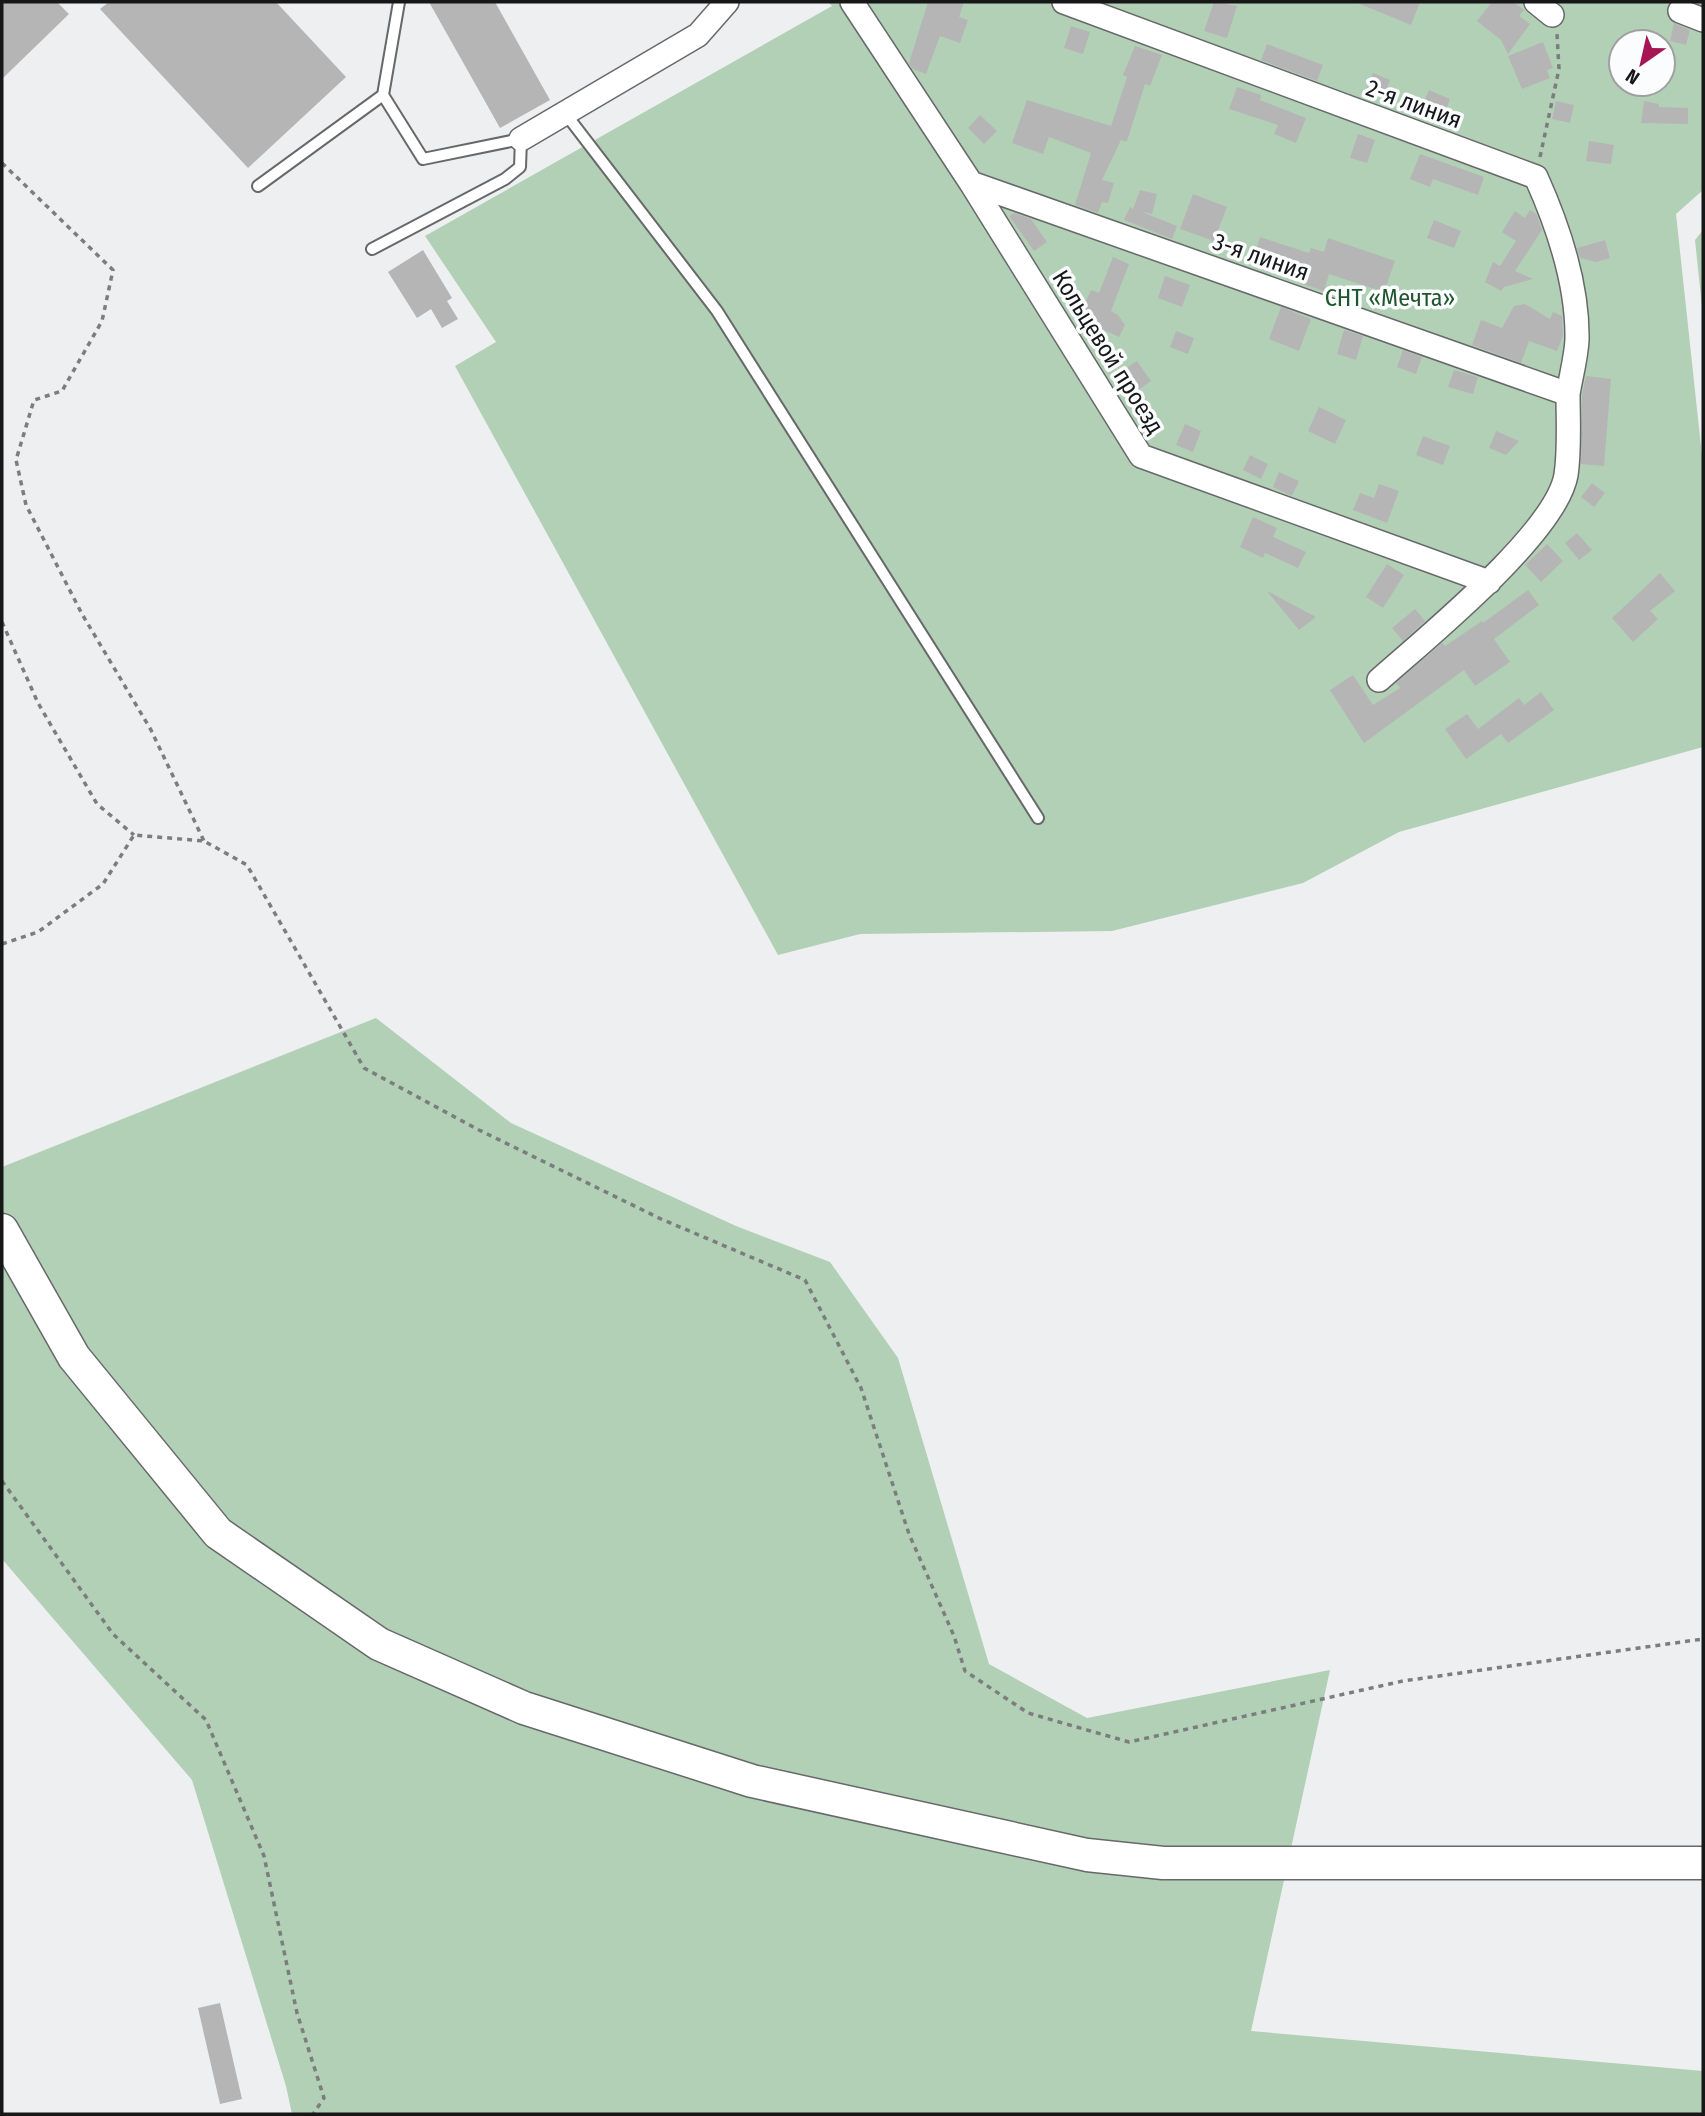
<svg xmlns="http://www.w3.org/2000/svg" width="1705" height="2116" viewBox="0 0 1705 2116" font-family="'Fira Sans Condensed',sans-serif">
<rect width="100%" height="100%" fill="#eeeff1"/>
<path fill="#b2d0b6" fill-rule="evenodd" d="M828,2H1703V190L1676,214L1703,465V747L1399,832L1303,883L1112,931L860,934L778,955L455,366L496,342L425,236L832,6ZM1621,42H1663V84H1621Z
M1703,230V316L1695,240Z
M376,1018L511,1123L736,1226L830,1262L898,1358L989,1664L1087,1718L1330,1670L1251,2031L1703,2071V2114H292L286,2086L192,1780L2,1559V1167Z"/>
<path fill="#b6b5b6" d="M2,2H57L69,14L2,79Z
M109,2H276L346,77L248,168L100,9Z
M429,2H495L550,100L500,128Z
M928,2H964L959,17L968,20L960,43L940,36L926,74L913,69L909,63Z
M1214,2L1237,6L1227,38L1204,31Z
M1355,2H1420L1411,25Z
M1492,2H1513L1524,10L1519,16L1530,24L1508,54L1501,40L1477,21Z
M1674,23L1690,30L1686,45L1670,41Z
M1071,26L1090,32L1083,54L1064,48Z
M1543,42L1553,68L1547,70L1550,78L1522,89L1508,56Z
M1267,44L1323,65L1317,81L1261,60Z
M1135,46L1162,55L1150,86L1145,84L1128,138L1126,142L1121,140L1102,180L1114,183L1108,203L1102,202L1098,213L1075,205L1091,153L1049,137L1043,154L1012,143L1027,100L1111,126L1127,77L1123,75Z
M1373,73L1390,80L1384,96L1366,89Z
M1237,87L1261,95L1260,100L1306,118L1296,143L1274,134L1278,125L1229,109Z
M1429,90L1450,99L1444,115L1422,106Z
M1556,101L1574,105L1570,123L1552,119Z
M1644,101L1659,104V107L1688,108V124L1641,123Z
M980,115L997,131L984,144L968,128Z
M1358,134L1375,140L1367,163L1350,158Z
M1589,141L1614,145L1611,164L1586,161Z
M1420,154L1484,177L1478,195L1433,179L1430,187L1410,179Z
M1140,190L1157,194L1152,214L1142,212L1177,226L1172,239L1124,220L1130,207L1133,209Z
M1193,194L1227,207L1214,241L1180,229Z
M1530,210L1537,215L1542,230L1515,271L1533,279L1504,287L1501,291L1485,282L1493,262L1500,266L1516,241L1502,232L1515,211L1525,218Z
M1014,213L1031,219L1047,242L1034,251L1009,216Z
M1434,220L1461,231L1454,248L1427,238Z
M1260,237L1309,253L1311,248L1324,252L1328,238L1395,261L1384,292L1329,274L1324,291L1299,283L1303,273L1254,257Z
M1605,240L1610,258L1596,262L1580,258L1577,248Z
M423,250L452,298L447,301L458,319L442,328L431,309L417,318L388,272Z
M1113,257L1129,264L1111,311L1118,315L1125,325L1119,337L1078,318L1091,290L1099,293Z
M1165,276L1190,285L1182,307L1158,298Z
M1525,304L1550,319L1553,312L1562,316L1563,336L1557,351L1529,341L1521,363L1472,345L1481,320L1502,328L1514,306Z
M1281,307L1311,319L1299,351L1269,339Z
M1344,330L1363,336L1356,360L1337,354Z
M1176,331L1194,338L1188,354L1170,347Z
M1403,350L1422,357L1416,374L1397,367Z
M1137,361L1151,381L1134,393L1120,372Z
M1454,370L1478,377L1473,394L1448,387Z
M1586,376L1611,379L1604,466L1581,464L1582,395Z
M1319,407L1346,420L1335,444L1308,431Z
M1185,424L1201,431L1193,452L1176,445Z
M1496,431L1519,441L1506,455L1489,448Z
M1423,436L1450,446L1443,465L1416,455Z
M1250,455L1268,464L1261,479L1243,470Z
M1279,472L1299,481L1292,496L1273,487Z
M1592,483L1605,493L1594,507L1581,497Z
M1379,484L1399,491L1387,523L1353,510L1360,493L1374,498Z
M1253,517L1277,528L1273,537L1306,552L1298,568L1265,553L1263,558L1240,547Z
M1577,533L1592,550L1579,560L1565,543Z
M1547,544L1563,561L1541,582L1525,565Z
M1387,564L1404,575L1383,608L1366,597Z
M1660,573L1675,591L1650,611L1658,619L1633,642L1612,618Z
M1528,590L1539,605L1494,639L1510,662L1475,686L1464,670L1364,743L1330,690L1353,675L1373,705L1400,688L1396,683L1442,643L1445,646L1482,621L1483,623Z
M1267,591L1316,617L1299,630Z
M1415,609L1425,621L1403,641L1392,628Z
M1541,692L1554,710L1508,743L1501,734L1466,759L1445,729L1467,714L1478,729L1519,698L1524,705Z
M220,2003L242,2099L220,2104L198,2008Z"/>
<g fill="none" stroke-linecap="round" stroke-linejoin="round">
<g stroke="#676869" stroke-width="14">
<path id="lane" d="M565,113L717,311L1038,818
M258,186L383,95
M372,249L505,179L520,167L521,139L423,159L383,95L399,2"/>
</g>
<g stroke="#676869" stroke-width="26">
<path id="street" d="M852,2L971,183L1141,456L1489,582
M1064,2L1536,177C1559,228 1578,284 1577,340C1576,358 1571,376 1568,394
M1536,2L1552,15
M1680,11L1703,20
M521,139L698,35L727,2
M971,183L1568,394C1568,420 1570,449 1566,475C1556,533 1425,639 1379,680"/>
</g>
<g stroke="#676869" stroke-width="35">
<path id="secondary" d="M2,1230L74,1357L218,1533L379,1644L524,1708L752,1781L1087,1855L1163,1863H1703"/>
</g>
<path stroke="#7c7d7e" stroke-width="3.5" stroke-dasharray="5 5" stroke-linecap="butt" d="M1540,157L1559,69L1557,34
M2,163L113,270L102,321L62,391L34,400L16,460L26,505L82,614L151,730L204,841
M2,622L38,703L97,804L134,835
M2,944L38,932L103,884L134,835L204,841L247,865L364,1068L477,1129L661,1219L805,1280L861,1388L909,1534L954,1636L965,1671L1028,1713L1129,1742L1403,1681L1703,1639
M2,1481L113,1634L206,1720L264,1856L297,2013L324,2098L313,2114"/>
<use href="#lane" stroke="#fff" stroke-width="10"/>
<use href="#street" stroke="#fff" stroke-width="23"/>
<use href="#secondary" stroke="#fff" stroke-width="32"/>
</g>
<g text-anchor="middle" stroke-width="7" stroke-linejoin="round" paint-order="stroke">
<g font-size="24" fill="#171718" stroke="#fbfcfe">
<text transform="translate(1414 104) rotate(20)" y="8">2-я линия</text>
<text transform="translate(1261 257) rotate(19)" y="8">3-я линия</text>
<text transform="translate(1108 352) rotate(58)" y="8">Кольцевой проезд</text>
</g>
<g font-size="24" fill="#21552e" stroke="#fbfcfe">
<text x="1390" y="306">СНТ «Мечта»</text>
</g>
</g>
<rect width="1705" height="2116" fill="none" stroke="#171718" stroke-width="7"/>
<g transform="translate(1642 63) rotate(214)"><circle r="33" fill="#fbfcfe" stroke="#a0a0a2" stroke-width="2"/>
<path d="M0-5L12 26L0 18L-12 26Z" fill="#a71654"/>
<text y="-10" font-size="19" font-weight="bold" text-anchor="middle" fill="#171718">N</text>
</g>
</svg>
